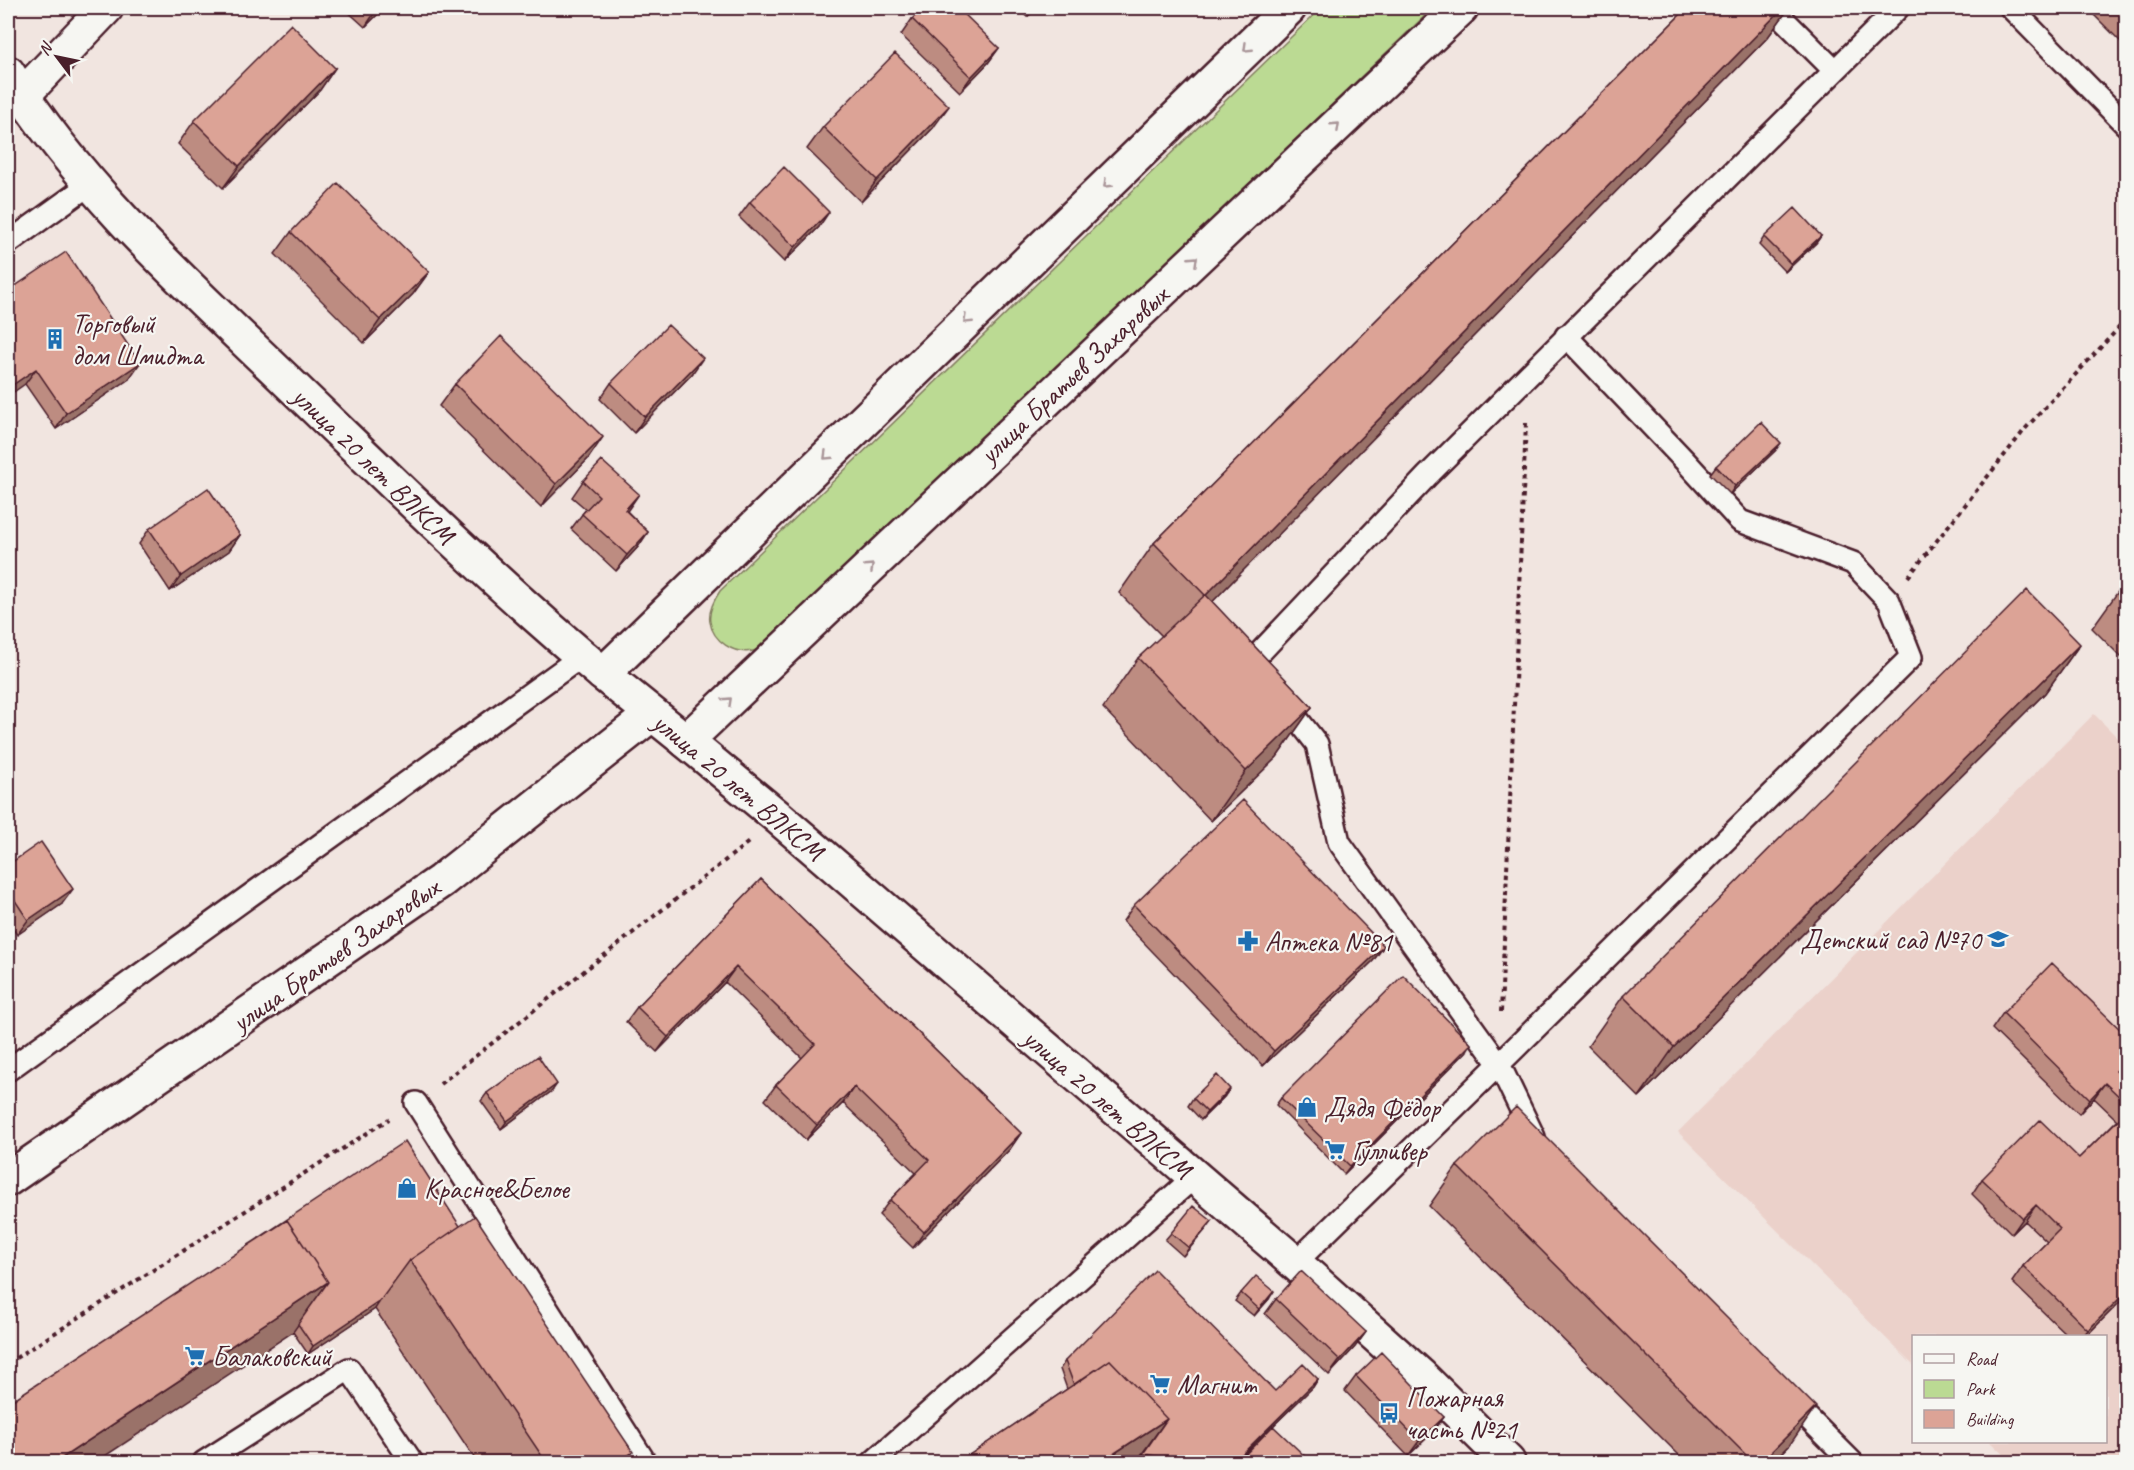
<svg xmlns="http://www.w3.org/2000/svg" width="2134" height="1470" viewBox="0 0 2134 1470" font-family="Caveat,sans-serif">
<rect width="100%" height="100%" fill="#f1e5e0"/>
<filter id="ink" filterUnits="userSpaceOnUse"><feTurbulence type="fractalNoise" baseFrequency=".0167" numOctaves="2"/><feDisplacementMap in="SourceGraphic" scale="12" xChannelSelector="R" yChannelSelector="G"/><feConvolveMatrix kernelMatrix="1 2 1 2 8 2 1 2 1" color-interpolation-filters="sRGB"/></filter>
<g filter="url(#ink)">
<path fill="#ebd1ca" d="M2094,714L2126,746V1462H2011L1990,1442H2106V1336H1914L1913,1365L1678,1132Z"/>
<path fill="#bbda93" stroke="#827c5f" stroke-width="1.5" d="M1321,8H1433L770,642C765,644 758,650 753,651C734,655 713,641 710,622C708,611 714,600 720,591Z"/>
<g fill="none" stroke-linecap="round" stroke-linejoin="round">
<g stroke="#4a1f2b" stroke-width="26">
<path id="service" d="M1772,8L1834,70
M2011,8L2126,125
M8,243L90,184
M1263,675L1252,661L1427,476L1898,8
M1284,702L1317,744L1339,842L1499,1064L1295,1263
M8,1070L582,656
M416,1103L645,1462
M1534,1137L1499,1064L1911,657L1889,601L1853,563L1740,521L1686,462L1566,336
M1789,1399L1852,1462
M204,1462L349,1369L412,1462
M873,1462L1193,1178"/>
</g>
<g stroke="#4a1f2b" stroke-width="38">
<path id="minor" d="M22,96L106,8"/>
</g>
<g stroke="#4a1f2b" stroke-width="38">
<path id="tertiary" d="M8,73C82,191 187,285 287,381C391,481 493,582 603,674
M686,741L779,818L1295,1263L1421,1376L1508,1462"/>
</g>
<g stroke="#4a1f2b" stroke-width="38">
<path id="secondary" d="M1289,8L603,674L686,741L1461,8
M8,1179L441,881L652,714"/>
</g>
<path stroke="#4a1f2b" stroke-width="4" stroke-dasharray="4.5 4.5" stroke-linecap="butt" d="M1908,577L2026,428L2126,320
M1501,1012L1526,423
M440,1084L750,841
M8,1363L389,1119"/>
<use href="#service" stroke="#f6f6f2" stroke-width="21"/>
<use href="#minor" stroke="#f6f6f2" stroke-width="33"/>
<use href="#tertiary" stroke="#f6f6f2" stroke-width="33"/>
<use href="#secondary" stroke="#f6f6f2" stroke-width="33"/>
</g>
<path fill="#bd8c81" stroke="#4a1f2b" stroke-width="1.5" d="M344,8H384L365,27Z
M1017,8H1037L1027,17Z
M1687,8H1789L1768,37L1212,602L1312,707L1277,757L1211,821L1103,708L1138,658L1162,636L1119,593L1154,543Z
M2087,8H2127V42L2124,45Z
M912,19L999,48L988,63L960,92L901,35Z
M335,68L320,90L223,188L178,144L194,121Z
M823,127L933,128L861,202L807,149Z
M750,202L819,227L784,262L739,217Z
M291,232L429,272L413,294L364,343L275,254Z
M1821,236L1816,243L1785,272L1759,245L1764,237Z
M8,291L129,379L56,429L25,384Z
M692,374L634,433L600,399L611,383Z
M455,384L588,459L541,507L439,406Z
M1775,451L1730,494L1710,474L1716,466Z
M583,481L627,511L648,532L638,547L616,571L571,529L586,509L572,497Z
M149,529L240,535L229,551L170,591L139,544Z
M2127,579V663L2092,628Z
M2080,644L2045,693L1639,1097L1588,1046L1623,996Z
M8,865L62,904L17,935L8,921Z
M761,879L1021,1133L1010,1149L913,1248L879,1215L890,1200L916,1173L843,1103L806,1140L765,1100L776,1085L802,1058L725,982L657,1052L626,1022L637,1007Z
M1134,905L1384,946L1373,961L1263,1066L1123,921Z
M2003,1013L2127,1036V1066L2119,1073L2127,1081V1295L2086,1336H2068L2012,1282L2023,1266L2047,1242L2025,1221L2012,1234L1972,1194L1982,1179L2079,1158L2117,1120L2094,1098L2079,1114L1992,1029Z
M1466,1052L1344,1174L1276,1105L1281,1098Z
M552,1091L501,1129L481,1101L487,1093Z
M1224,1097L1201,1120L1188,1106L1193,1098Z
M1457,1166L1789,1446L1773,1462H1686L1429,1206Z
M460,1226L626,1462H477L375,1309L308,1354L293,1332L8,1462Z
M1206,1229L1183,1256L1165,1240L1171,1233Z
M1241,1293L1269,1299L1254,1316L1235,1301Z
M1276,1299L1366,1332L1355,1347L1329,1375L1265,1314Z
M1065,1361L1275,1391L1318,1379L1313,1387L1236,1462H959L1067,1389L1060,1369Z
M1356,1376L1444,1417L1433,1432L1408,1456L1345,1391Z"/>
<path fill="#9a7269" stroke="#4a1f2b" stroke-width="1.5" d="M380,8H384L365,27L375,12Z
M1034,8H1037L1027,17Z
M1783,8H1789L1768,37L1171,644L1206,595Z
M999,48L988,63L960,92L971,77Z
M335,68L320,90L223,188L239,166Z
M949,106L933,128L861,202L877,180Z
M829,212L819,227L784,262L795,247Z
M1821,236L1816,243L1785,272L1791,264Z
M429,272L413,294L364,343L380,320Z
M703,358L692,374L634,433L645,417Z
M140,363L129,379L56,429L66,413Z
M36,369L25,384L8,396V388Z
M603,437L588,459L541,507L556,484Z
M1781,443L1775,451L1730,494L1735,486Z
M639,494L628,510L614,525L625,510Z
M648,532L638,547L616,571L627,555Z
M240,535L229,551L170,591L181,576Z
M2080,644L2045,693L1639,1097L1674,1047Z
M1312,707L1277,757L1211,821L1246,771Z
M73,889L62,904L17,935L28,920Z
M1384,946L1373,961L1263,1066L1274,1051Z
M736,967L725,982L657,1052L668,1037Z
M1471,1044L1466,1052L1344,1174L1350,1166Z
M2127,1061V1066L2106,1086L2116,1071Z
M2105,1083L2094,1098L2079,1114L2090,1099Z
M557,1084L552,1091L501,1129L507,1121Z
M854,1087L843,1103L806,1140L817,1125Z
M1230,1089L1224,1097L1201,1120L1207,1112Z
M1021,1133L1010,1149L913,1248L924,1232Z
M2036,1205L2025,1221L2012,1234L2023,1218Z
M1212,1221L1206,1229L1183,1256L1189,1248Z
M328,1282L293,1332L96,1462H56Z
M1274,1291L1269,1299L1254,1316L1259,1309Z
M2127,1291V1295L2086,1336H2083L2088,1330Z
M380,1301L375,1309L308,1354L313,1346Z
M1366,1332L1355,1347L1329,1375L1340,1360Z
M1318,1379L1313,1387L1236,1462H1234Z
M1816,1407L1789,1446L1773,1462H1761Z
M1444,1417L1433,1432L1408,1456L1419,1441Z
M1167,1419L1136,1462H1101Z
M633,1452L626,1462H618Z
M1145,1454L1188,1462H1136Z"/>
<path fill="#dca396" stroke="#4a1f2b" stroke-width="1.5" d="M371,8H380L375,12Z
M923,8H958L999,48L971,77L912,19Z
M1687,8H1783L1206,595L1312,707L1246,771L1138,658L1205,595L1154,543Z
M291,24L335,68L239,166L194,121Z
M895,53L949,106L877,180L823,127Z
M784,167L829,212L795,247L750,202Z
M338,183L429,272L380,320L291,232Z
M1795,208L1821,236L1791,264L1764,237Z
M66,252L140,363L66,413L36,369L8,388V291Z
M668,325L703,358L645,417L611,383Z
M501,336L603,437L556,484L455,384Z
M1761,422L1781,443L1735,486L1716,466Z
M602,461L639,494L625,510L648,532L627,555L582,514L599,496L583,481Z
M208,488L240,535L181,576L149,529Z
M2027,590L2080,644L1674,1047L1623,996Z
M1243,800L1384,946L1274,1051L1134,905Z
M41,842L73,889L28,920L8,890V865Z
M761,879L1021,1133L924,1232L890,1200L929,1160L854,1087L817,1125L776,1085L815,1044L736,967L668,1037L637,1007Z
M2052,963L2127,1036V1061L2116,1071L2127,1081V1104L2105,1083L2090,1099L2003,1013Z
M1403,975L1471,1044L1350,1166L1281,1098Z
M538,1056L557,1084L507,1121L487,1093Z
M1217,1075L1230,1089L1207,1112L1193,1098Z
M1516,1107L1816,1407L1761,1462H1753L1457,1166Z
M2127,1111V1291L2088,1330L2023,1266L2060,1229L2036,1205L2023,1218L1982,1179L2040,1120L2079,1158Z
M405,1141L460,1226L410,1260L380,1301L313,1346L298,1324L328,1282L287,1220L247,1246Z
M1193,1206L1212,1221L1189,1248L1171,1233Z
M475,1216L633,1452L618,1462H546L410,1260Z
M287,1220L328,1282L56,1462H8V1403Z
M1155,1270L1275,1391L1303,1364L1318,1379L1234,1462H1188L1145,1454L1138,1461L1167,1419L1110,1360L1074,1385L1065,1361Z
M1301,1271L1366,1332L1340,1360L1276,1299Z
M1256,1276L1274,1291L1259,1309L1241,1293Z
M1381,1352L1444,1417L1419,1441L1356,1376Z
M1110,1360L1167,1419L1101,1462H959Z
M1273,1426L1311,1462H1238Z"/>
<defs><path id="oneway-chevron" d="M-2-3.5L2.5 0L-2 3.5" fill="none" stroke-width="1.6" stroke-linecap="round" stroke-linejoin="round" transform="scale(1.5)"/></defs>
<g stroke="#a99598">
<use href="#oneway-chevron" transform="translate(1247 48) rotate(136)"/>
<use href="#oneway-chevron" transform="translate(1336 126) rotate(-43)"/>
<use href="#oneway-chevron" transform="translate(1107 184) rotate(136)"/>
<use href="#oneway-chevron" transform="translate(1194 260) rotate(-43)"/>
<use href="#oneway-chevron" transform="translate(967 320) rotate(136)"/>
<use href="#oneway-chevron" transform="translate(827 456) rotate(136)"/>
<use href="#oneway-chevron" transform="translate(870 567) rotate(-43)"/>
<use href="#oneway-chevron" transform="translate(728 701) rotate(-43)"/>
</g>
</g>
<defs>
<g id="building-bare" transform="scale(1.62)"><path d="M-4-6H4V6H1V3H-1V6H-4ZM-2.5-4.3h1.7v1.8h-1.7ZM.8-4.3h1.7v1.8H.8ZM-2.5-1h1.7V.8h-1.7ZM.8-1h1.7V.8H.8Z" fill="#1f6fb2" stroke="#f6f6f2" stroke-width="2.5" paint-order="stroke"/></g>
<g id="school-bare" transform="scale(1.62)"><path d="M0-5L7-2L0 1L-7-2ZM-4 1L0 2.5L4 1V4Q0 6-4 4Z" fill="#1f6fb2" stroke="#f6f6f2" stroke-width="2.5" paint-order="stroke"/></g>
<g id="pharmacy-bare" transform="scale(1.62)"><path d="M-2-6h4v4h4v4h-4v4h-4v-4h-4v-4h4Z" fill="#1f6fb2" stroke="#f6f6f2" stroke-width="2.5" paint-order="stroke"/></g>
<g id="shop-bare" transform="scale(1.62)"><path d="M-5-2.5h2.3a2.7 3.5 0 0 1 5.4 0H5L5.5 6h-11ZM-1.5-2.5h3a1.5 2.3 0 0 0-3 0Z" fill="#1f6fb2" stroke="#f6f6f2" stroke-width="2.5" paint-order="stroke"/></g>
<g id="supermarket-bare" transform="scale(1.62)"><path d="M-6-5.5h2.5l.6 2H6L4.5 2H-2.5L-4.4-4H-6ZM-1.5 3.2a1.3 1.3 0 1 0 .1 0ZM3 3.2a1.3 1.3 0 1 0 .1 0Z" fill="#1f6fb2" stroke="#f6f6f2" stroke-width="2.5" paint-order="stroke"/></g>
<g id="bus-bare" transform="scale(1.62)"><path d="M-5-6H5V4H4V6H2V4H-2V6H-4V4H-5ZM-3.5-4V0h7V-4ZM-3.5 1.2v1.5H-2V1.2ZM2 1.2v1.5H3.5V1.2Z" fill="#1f6fb2" stroke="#f6f6f2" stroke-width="2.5" paint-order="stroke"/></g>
</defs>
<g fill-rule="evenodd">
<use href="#building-bare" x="55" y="339"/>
<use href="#school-bare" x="1998" y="939"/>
<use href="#pharmacy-bare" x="1248" y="941"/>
<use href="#shop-bare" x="1307" y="1107"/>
<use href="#supermarket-bare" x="1335" y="1150"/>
<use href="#shop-bare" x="407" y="1188"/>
<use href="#supermarket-bare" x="195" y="1356"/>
<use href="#supermarket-bare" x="1160" y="1384"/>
<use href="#bus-bare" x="1389" y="1413"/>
</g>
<g text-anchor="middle" stroke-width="4.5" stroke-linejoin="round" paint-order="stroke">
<g font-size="28" fill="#4a1f2b" stroke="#f6f6f2" text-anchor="start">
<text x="72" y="333">Торговый<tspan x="72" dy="32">дом Шмидта</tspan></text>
<text x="1981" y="949" text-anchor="end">Детский сад №70</text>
<text x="1265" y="951">Аптека №81</text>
<text x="1324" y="1117">Дядя Фёдор</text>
<text x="1352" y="1160">Гулливер</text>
<text x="424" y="1198">Красное&amp;Белое</text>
<text x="212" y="1366">Балаковский</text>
<text x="1177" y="1394">Магнит</text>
<text x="1406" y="1407">Пожарная<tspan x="1406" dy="32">часть №21</tspan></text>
</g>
<g font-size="28" fill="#4a1f2b" stroke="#f6f6f2">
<text transform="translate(1073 374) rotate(-43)" y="10">улица Братьев Захаровых</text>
<text transform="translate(374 465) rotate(44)" y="10">улица 20 лет ВЛКСМ</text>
<text transform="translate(739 786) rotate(40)" y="10">улица 20 лет ВЛКСМ</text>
<text transform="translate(335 954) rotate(-35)" y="10">улица Братьев Захаровых</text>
<text transform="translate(1108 1103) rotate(41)" y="10">улица 20 лет ВЛКСМ</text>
</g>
</g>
<rect width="2134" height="1470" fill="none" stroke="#f6f6f2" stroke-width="30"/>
<rect x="15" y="15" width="2104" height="1440" fill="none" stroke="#4a1f2b" stroke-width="2" filter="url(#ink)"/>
<rect x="1912" y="1335" width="195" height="108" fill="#f6f6f2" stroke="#b1a0a2" stroke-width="1.5"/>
<rect x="1924" y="1354" width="30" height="9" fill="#f6f6f2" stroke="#b1a0a2" stroke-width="1.5"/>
<text x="1966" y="1365" font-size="18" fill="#4a1f2b">Road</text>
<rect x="1924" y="1380" width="30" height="18" fill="#bbda93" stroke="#b1a0a2" stroke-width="1.5"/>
<text x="1966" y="1395" font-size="18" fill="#4a1f2b">Park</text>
<rect x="1924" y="1410" width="30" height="18" fill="#dca396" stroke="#b1a0a2" stroke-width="1.5"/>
<text x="1966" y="1425" font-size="18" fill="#4a1f2b">Building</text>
<g transform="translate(57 57) rotate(302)" stroke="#f6f6f2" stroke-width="4.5" paint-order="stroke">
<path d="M0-4.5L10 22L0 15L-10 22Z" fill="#4a1f2b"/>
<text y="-9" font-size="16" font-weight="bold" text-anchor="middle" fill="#4a1f2b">N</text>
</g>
</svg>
